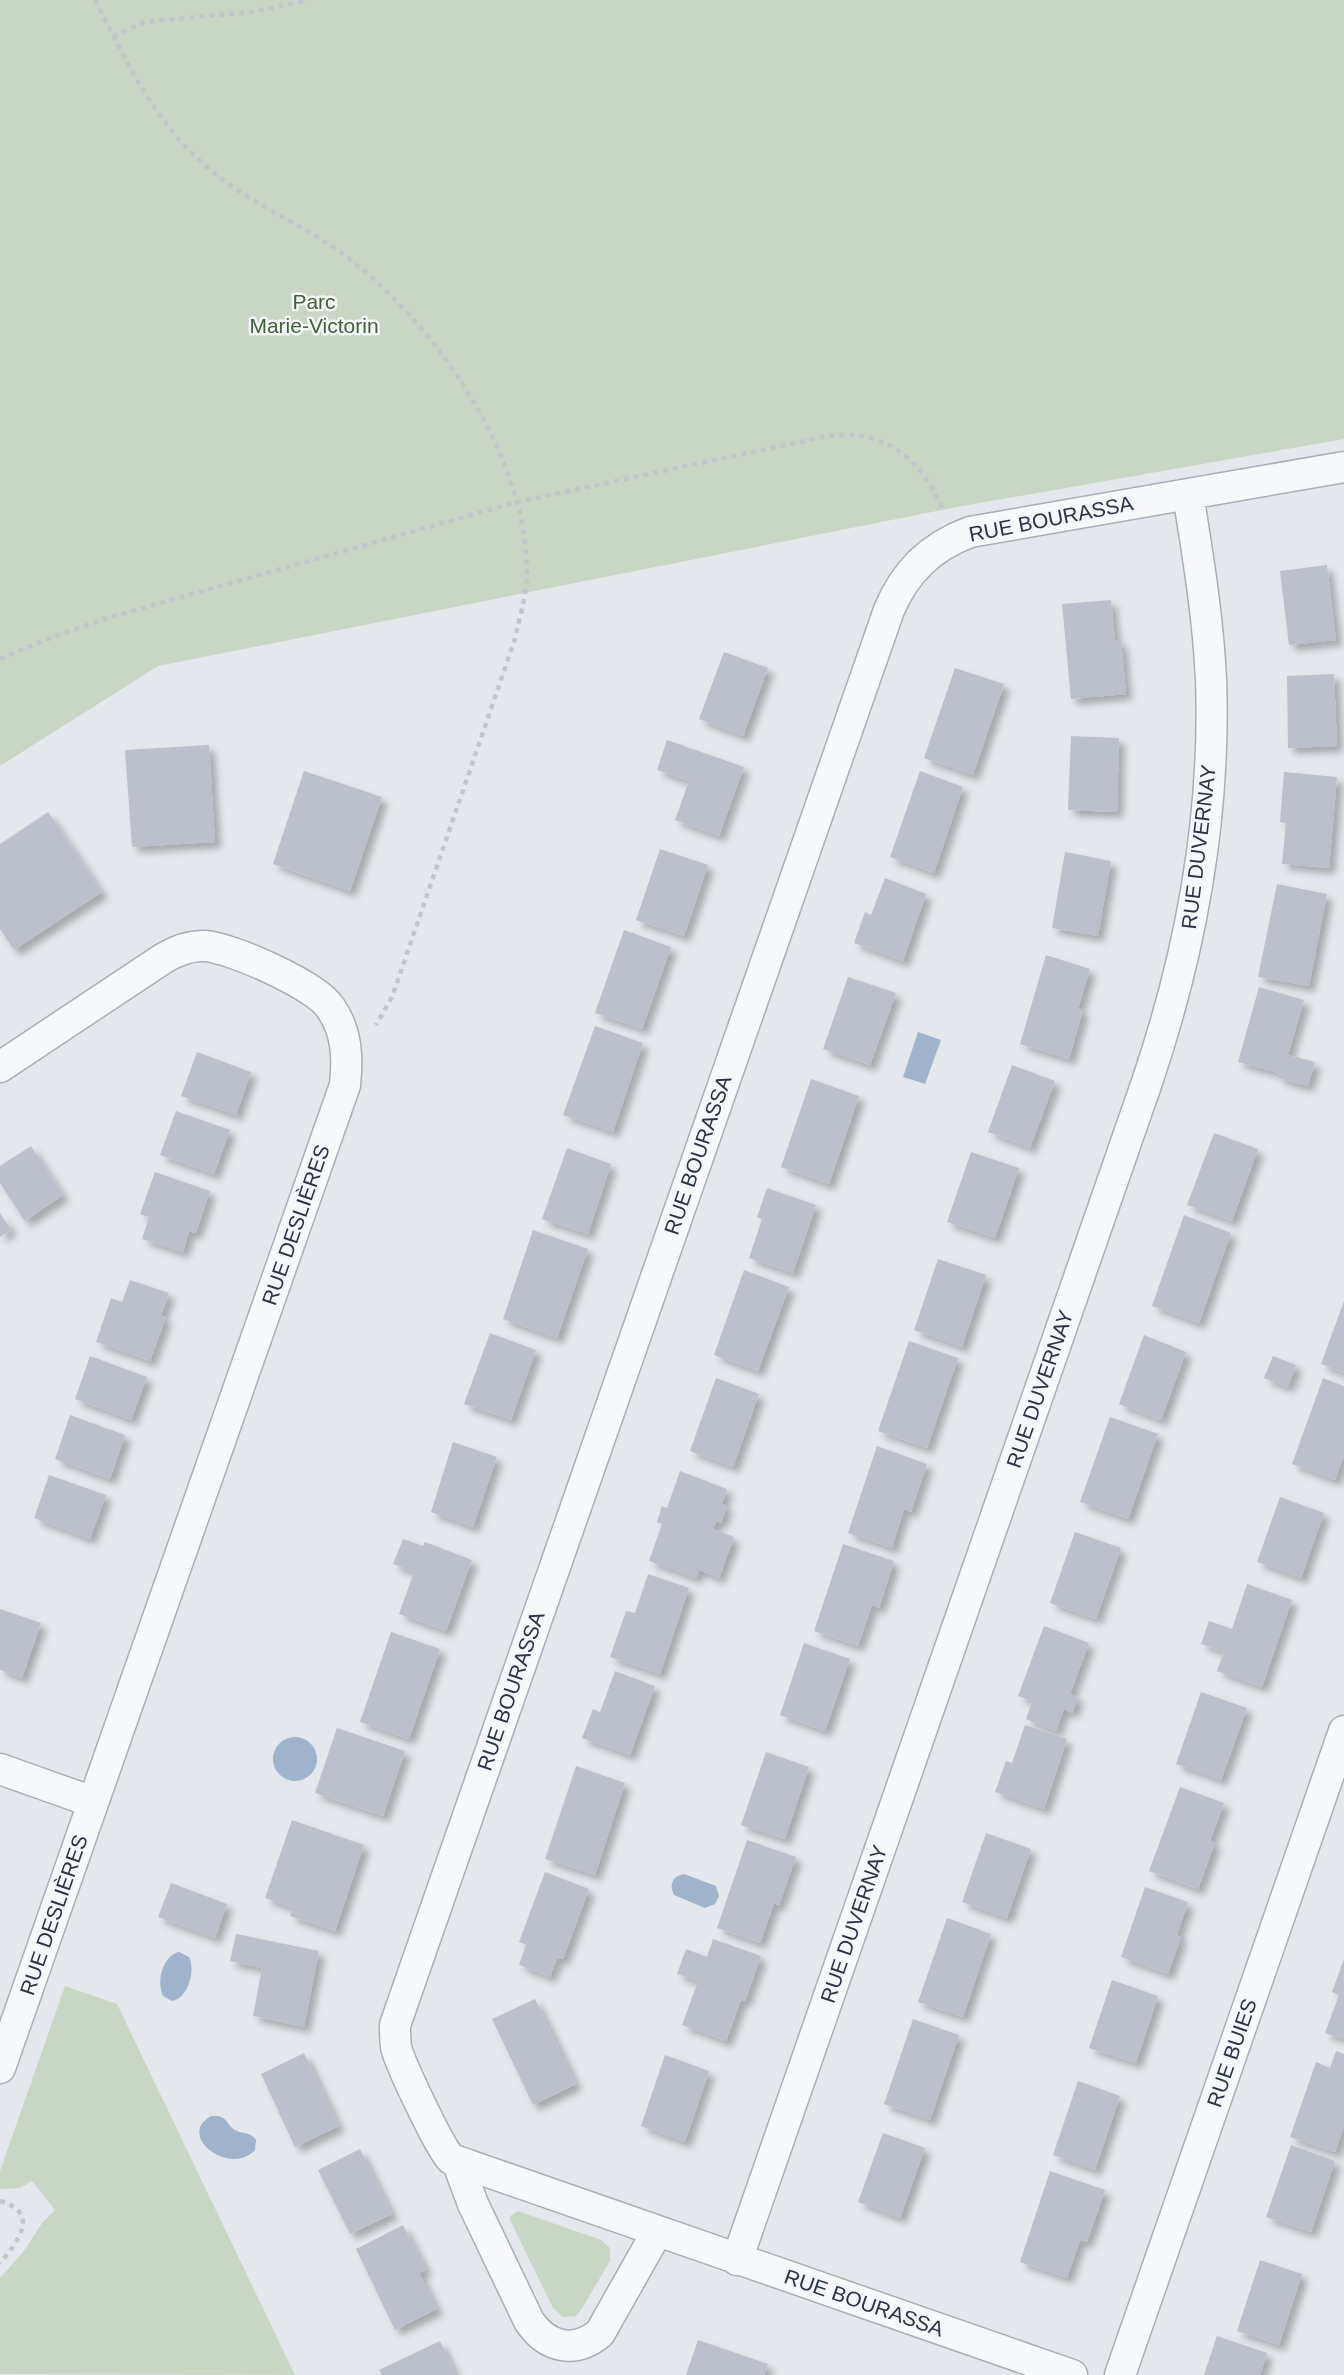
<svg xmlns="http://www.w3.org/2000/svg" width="1344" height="2375" viewBox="0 0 1344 2375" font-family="Arial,sans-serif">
<defs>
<filter id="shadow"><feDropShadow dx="6" dy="6" stdDeviation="3.5" flood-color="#0004"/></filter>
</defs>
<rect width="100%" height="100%" fill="#e4e7ec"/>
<path fill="#c9d6c5" d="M0,0H1344V439L957,507L158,666L0,766Z
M65,1986L117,2004L295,2375L0,2374V2278L24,2251L42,2223L55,2210L32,2181L20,2188L0,2189V2171Z
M518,2211L601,2240L610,2248V2261L581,2310L576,2316L563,2317L553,2308L510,2220V2216Z"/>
<path fill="#9fb4cc" d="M918,1032L941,1040L925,1084L903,1077Z
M273 1759a22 22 0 1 1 44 0a22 22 0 1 1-44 0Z
M684,1874L716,1886L719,1896L715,1904L705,1908L674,1895C669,1885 672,1876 684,1874Z
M179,1952L189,1957C196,1971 188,1998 172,2001L163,1996C156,1982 163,1955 179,1952Z
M211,2116C229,2115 225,2124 235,2130C244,2135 250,2131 256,2140L255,2150C231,2177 175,2136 211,2116Z"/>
<path fill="#bbc0ca" filter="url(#shadow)" d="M1327,565L1336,640L1289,645L1280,571Z
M1111,600L1115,641L1121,640L1126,694L1071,699L1062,604Z
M724,652L768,668L743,736L699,719Z
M955,668L1004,684L973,775L924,758Z
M1334,674L1337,746L1288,748L1287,676Z
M1071,736L1119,738L1117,812L1068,810Z
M667,740L744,767L719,836L675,820L689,781L657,770Z
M209,745L215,842L132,847L125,750Z
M304,771L382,797L350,891L273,864Z
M920,771L963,787L934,873L890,857Z
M1284,772L1337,777L1329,868L1282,864L1286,823L1280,822Z
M48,812L102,892L14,950L0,929V844Z
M660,849L708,865L684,936L636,920Z
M1065,852L1111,861L1098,936L1052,928Z
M885,878L926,894L903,961L854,943L865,912L871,915Z
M1277,884L1327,894L1309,986L1258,977Z
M624,930L671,947L642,1029L595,1013Z
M1046,955L1090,969L1078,1009L1083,1010L1069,1059L1020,1044Z
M848,977L896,993L870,1065L823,1049Z
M1259,987L1304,1000L1288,1055L1315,1062L1308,1086L1278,1078L1279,1073L1238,1062Z
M595,1026L643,1043L613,1132L563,1115Z
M197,1052L251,1072L236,1115L181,1096Z
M1012,1065L1055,1081L1030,1148L988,1132Z
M811,1079L859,1096L829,1184L781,1167Z
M176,1111L230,1130L214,1174L160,1155Z
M1214,1133L1258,1149L1232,1221L1187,1205Z
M31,1146L63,1195L25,1221L0,1183V1166Z
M567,1148L611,1164L588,1234L542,1219Z
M971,1152L1019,1168L995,1238L947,1222Z
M155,1172L210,1191L196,1233L189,1231L183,1252L142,1239L149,1217L140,1214Z
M767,1188L816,1205L793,1273L749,1258L762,1219L757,1217Z
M0,1213L11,1230L0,1237Z
M1184,1215L1231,1233L1199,1323L1152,1306Z
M533,1230L588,1249L557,1338L503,1319Z
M938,1259L986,1275L962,1347L914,1330Z
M744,1270L789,1287L758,1371L714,1355Z
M130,1280L169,1293L161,1316L166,1317L150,1361L96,1342L111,1298L122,1302Z
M1344,1301V1373L1321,1364Z
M490,1333L536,1350L511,1420L464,1404Z
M1144,1335L1186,1352L1161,1420L1119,1404Z
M909,1341L958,1358L927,1448L878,1431Z
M90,1356L147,1377L131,1420L75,1399Z
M1273,1356L1296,1365L1288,1387L1264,1378Z
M716,1378L759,1394L733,1467L690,1451Z
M1323,1378L1344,1386V1455L1335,1480L1292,1464Z
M70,1415L125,1435L110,1479L55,1459Z
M1110,1417L1158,1434L1128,1519L1080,1502Z
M453,1442L497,1457L473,1527L431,1512Z
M877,1446L927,1464L911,1512L904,1509L892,1548L848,1533Z
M680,1471L727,1489L722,1504L727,1506L721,1523L716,1521L713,1529L734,1537L719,1578L699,1570L696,1578L649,1561L662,1524L657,1522L662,1506L667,1508Z
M49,1475L106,1495L90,1539L34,1518Z
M1280,1497L1324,1513L1301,1578L1257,1562Z
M1075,1532L1121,1548L1096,1619L1050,1603Z
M403,1539L423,1546L425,1542L472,1560L446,1631L399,1614L414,1572L393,1564Z
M843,1544L894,1561L879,1608L872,1605L858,1646L814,1631Z
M648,1574L689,1588L660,1674L610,1657L626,1611L635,1613Z
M1247,1584L1292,1600L1262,1687L1217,1671L1224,1652L1201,1644L1209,1621L1232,1629Z
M0,1609L41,1623L22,1678L0,1670Z
M1044,1626L1089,1643L1070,1694L1078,1697L1072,1713L1064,1709L1056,1731L1026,1719L1032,1701L1018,1696Z
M391,1632L440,1649L409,1739L360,1722Z
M804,1643L850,1659L825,1731L780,1715Z
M615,1671L655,1686L630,1755L582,1738L593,1709L600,1712Z
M1201,1692L1247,1708L1221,1780L1176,1764Z
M1025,1725L1067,1739L1044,1809L995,1792L1006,1761L1012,1763Z
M337,1728L405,1751L383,1816L315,1793Z
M766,1752L809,1767L785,1839L741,1825Z
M576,1766L625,1783L595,1875L545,1859Z
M1180,1787L1224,1803L1210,1841L1215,1843L1198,1889L1149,1871Z
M292,1820L364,1845L335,1931L290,1916L293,1908L265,1898Z
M986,1833L1031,1849L1007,1918L962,1902Z
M747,1840L796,1857L779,1905L774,1903L760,1943L717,1928Z
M545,1872L589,1889L563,1959L557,1958L550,1977L519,1965L526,1945L519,1942Z
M171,1883L227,1904L215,1938L158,1917Z
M1145,1887L1188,1902L1177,1935L1181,1937L1168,1974L1121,1957Z
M947,1918L991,1934L963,2017L918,2002Z
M236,1934L319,1951L304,2027L253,2016L262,1968L230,1961Z
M713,1939L761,1956L745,2001L741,2000L726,2041L682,2025L698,1981L677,1974L686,1949L707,1957Z
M1344,1959V2039L1325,2033L1339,1995L1332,1992Z
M1112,1980L1158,1996L1136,2063L1089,2048Z
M535,1999L576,2084L533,2105L492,2019Z
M913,2019L959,2035L930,2120L884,2104Z
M1336,2051L1344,2054V2126L1335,2152L1290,2137L1316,2062L1330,2068Z
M304,2053L339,2126L295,2147L261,2074Z
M665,2055L709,2071L685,2142L641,2126Z
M1078,2081L1120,2096L1095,2170L1053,2155Z
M883,2133L925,2148L900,2218L858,2202Z
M1291,2145L1335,2161L1311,2232L1266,2217Z
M360,2149L392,2214L350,2234L318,2170Z
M1050,2171L1105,2190L1087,2242L1080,2240L1067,2278L1020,2262Z
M403,2225L426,2270L419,2273L437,2309L395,2330L356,2249Z
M1260,2260L1302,2274L1279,2345L1237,2331Z
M1217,2336L1267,2353L1260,2375H1204Z
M698,2340L768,2364L764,2375H686Z
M440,2341L456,2375H382L379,2370Z"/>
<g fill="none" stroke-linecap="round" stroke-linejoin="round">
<g stroke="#a9aeb7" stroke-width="33">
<path id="street" d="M0,1067L164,958C176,951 190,945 205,946C232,948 315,985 330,1007C347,1031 348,1057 345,1085L0,2068
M0,1769L93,1802
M457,2161L473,2204L529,2321C547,2348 575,2354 600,2333L657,2232
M737,2260L1147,1082C1191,952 1216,817 1211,679C1208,617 1198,556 1188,494
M1072,2375L451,2159C440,2148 400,2064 396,2047C395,2039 395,2033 395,2025L889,610C905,572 930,547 970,532L1344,467
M1120,2375L1344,1731"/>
</g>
<path stroke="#c2c5cb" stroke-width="4.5" stroke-dasharray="5 5" stroke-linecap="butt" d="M95,0C124,57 151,115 198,159C240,199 293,219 340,252C434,320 529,457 527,577C526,597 519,619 515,639L392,997L376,1025
M113,37L144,22L250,12L309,0
M0,659L45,640L104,619L517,502L828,436C886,429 920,458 943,509
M0,2201C41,2213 18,2242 0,2263"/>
<use href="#street" stroke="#f7f8fa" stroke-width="30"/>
</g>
<g text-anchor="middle" stroke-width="5" stroke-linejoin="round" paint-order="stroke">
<g font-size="21" fill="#3f6138" stroke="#f4f6f9">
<text x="314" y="309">Parc<tspan x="314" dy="24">Marie-Victorin</tspan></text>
</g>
<g font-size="21" fill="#2b3445" stroke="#f4f6f9">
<text transform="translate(1051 519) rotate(-11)" y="7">RUE BOURASSA</text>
<text transform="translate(1199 847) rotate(-83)" y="7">RUE DUVERNAY</text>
<text transform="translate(698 1155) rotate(-71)" y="7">RUE BOURASSA</text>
<text transform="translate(296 1225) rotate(-71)" y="7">RUE DESLIÈRES</text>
<text transform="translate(1040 1389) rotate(-71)" y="7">RUE DUVERNAY</text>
<text transform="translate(511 1691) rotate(-71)" y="7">RUE BOURASSA</text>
<text transform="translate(54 1915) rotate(-71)" y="7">RUE DESLIÈRES</text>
<text transform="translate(854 1924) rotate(-71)" y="7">RUE DUVERNAY</text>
<text transform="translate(1232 2053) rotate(-71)" y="7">RUE BUIES</text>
<text transform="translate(864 2303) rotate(19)" y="7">RUE BOURASSA</text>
</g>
</g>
</svg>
